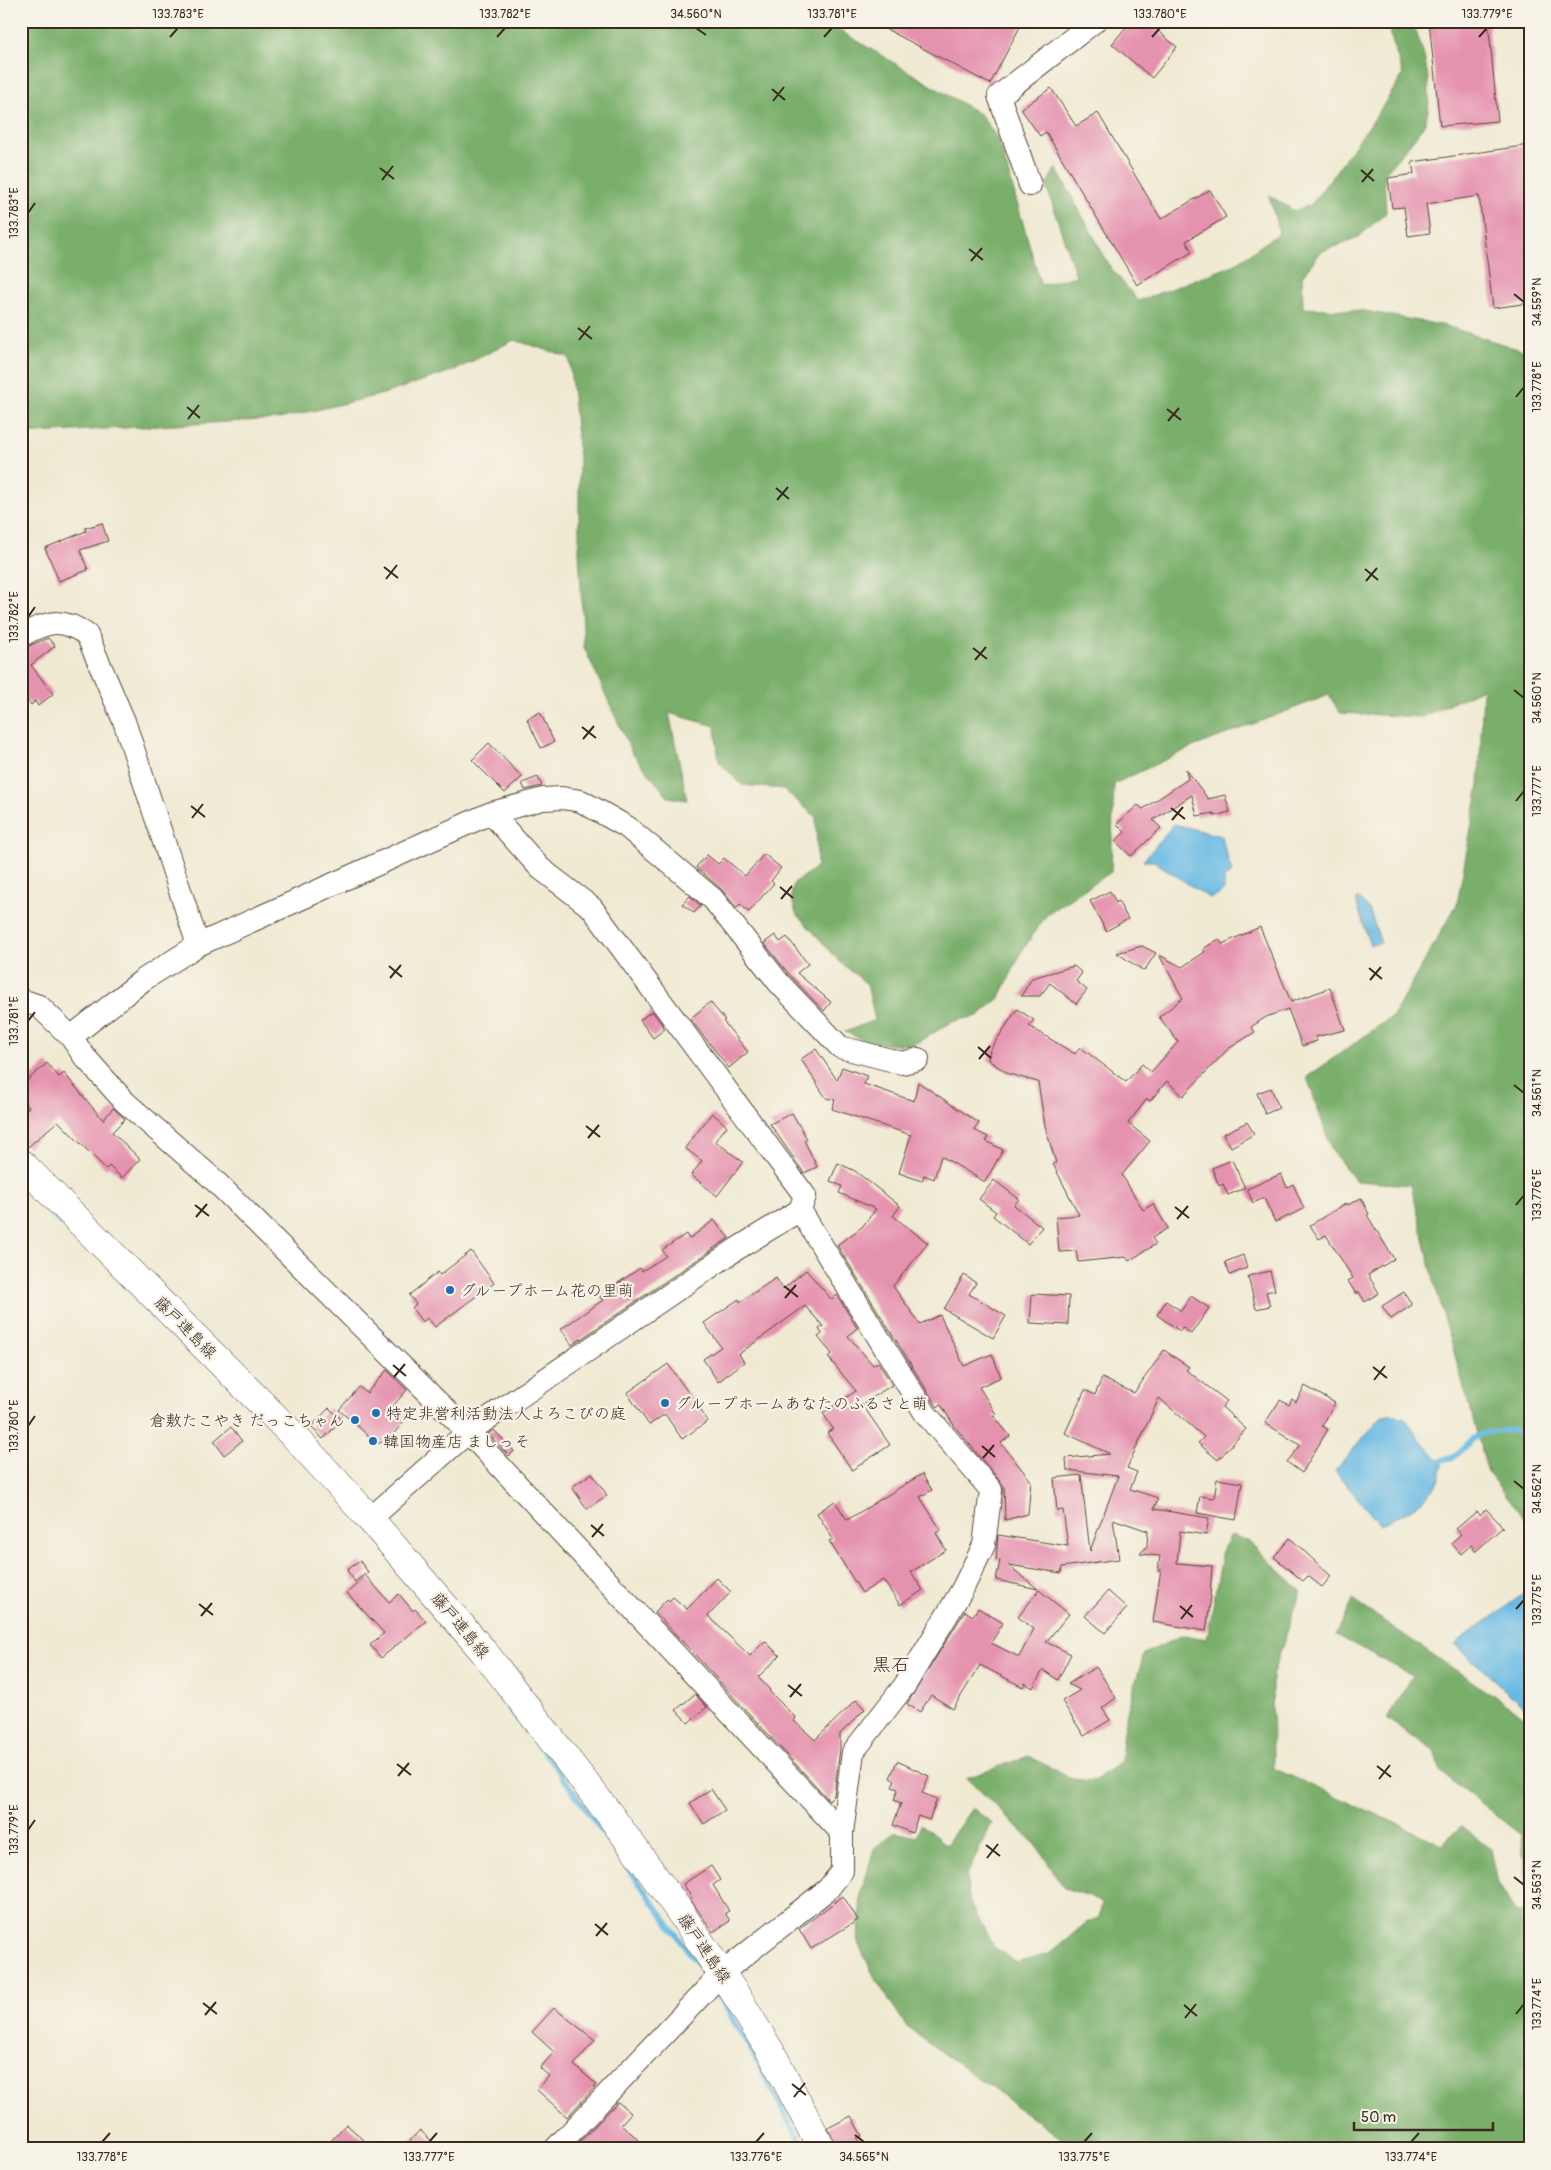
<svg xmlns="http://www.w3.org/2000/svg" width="1551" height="2170" viewBox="0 0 1551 2170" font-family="Pangolin,'Klee One',sans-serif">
<rect width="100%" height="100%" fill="#f7f3e8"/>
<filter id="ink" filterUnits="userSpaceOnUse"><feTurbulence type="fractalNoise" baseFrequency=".02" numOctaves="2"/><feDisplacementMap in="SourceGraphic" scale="10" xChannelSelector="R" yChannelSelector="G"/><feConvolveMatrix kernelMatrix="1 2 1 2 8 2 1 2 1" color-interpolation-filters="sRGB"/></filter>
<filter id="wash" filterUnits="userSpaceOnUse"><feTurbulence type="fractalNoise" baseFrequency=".0096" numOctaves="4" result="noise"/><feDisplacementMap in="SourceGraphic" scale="20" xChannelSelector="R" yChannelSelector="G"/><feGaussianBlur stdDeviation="1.12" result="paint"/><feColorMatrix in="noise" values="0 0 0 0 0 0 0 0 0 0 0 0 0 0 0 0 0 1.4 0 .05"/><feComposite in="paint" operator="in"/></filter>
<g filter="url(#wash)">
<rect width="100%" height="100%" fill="#f0ead3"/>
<path fill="#79af6b" stroke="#5a6c44" d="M21,21H824L981,115L999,141L1041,285L1076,276L1046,185L1056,168L1111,268L1138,301L1234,265L1279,233L1269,195L1294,211L1311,205L1375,118L1403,75L1386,21H1410C1425,45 1435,96 1425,122C1420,134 1394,162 1384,174L1386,213L1358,237L1321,252L1302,276L1303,308L1365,311L1446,326L1530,353V1526L1488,1473L1434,1281L1411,1185L1356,1181L1332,1151L1307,1077L1393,1016L1457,904L1479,785L1483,689L1421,717L1340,713L1329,695L1190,748L1114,784L1111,872L1048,913L1022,951L1000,997L978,1016L954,1021L916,1043L899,1045L871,1043L845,1032L875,1020L867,984L839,961L796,913L791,896L794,883L817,867L816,817L783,789L742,785L719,762L715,726L669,713L687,800L668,797L632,753L584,647L579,550V457L569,357L514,340L455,370L383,394L279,419L21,434Z
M1231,1535L1248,1541L1301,1591L1272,1676L1273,1768L1442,1844L1461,1826L1491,1849L1498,1883L1516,1913L1529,1911L1521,1835L1441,1772L1434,1751L1387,1719L1412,1675L1336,1635L1353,1600L1530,1721V2149H1076L907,2027L876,1980L858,1943L861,1893L874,1849L895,1832L917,1837L921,1824L946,1845L972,1808L992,1823L966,1877L970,1903L994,1947L1017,1963L1049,1954L1086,1923L1099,1918L1102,1902L1089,1896L1064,1888L1037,1846L967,1778L1029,1756L1072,1779L1094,1781L1121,1761L1125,1719L1144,1654L1183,1635L1207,1639L1223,1549Z"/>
<path fill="#68bae4" stroke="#527281" d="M1174,824L1221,836L1232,872L1224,878V890L1219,895L1209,898L1154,861H1143Z
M1358,898L1369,909L1381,943L1370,945L1356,901Z
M1392,1414L1405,1418L1419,1438L1443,1465C1441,1471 1440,1478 1437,1483C1426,1504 1400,1515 1380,1525L1335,1471L1381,1417Z
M1530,1589V1713L1455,1644Z"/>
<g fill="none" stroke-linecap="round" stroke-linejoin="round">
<path stroke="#68bae4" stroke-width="5.5" d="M21,1184L62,1223
M1435,1464C1441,1461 1451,1459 1456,1455C1464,1450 1468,1441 1476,1437C1490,1429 1515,1429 1530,1434
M450,1634L551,1761L702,1970
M719,1996L751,2050L804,2149"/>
</g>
<g id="blocks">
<path fill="#e592af" d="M871,21H1023L990,84Z
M1131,21H1146L1177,47L1152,78L1112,44Z
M1429,21H1488L1498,121L1440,126Z
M1051,88L1076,126L1098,113L1161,219L1210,190L1226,217L1186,241L1192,252L1137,285L1046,132L1040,136L1021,109Z
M1530,145V303L1493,308L1479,196L1426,204L1430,233L1408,236L1404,207L1392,208L1388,178L1414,174L1412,162Z
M102,523L108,541L80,550L88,570L59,581L45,548L86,531L85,528Z
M48,638L55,646L31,665L53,694L38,706L35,701L31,705L21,693V649Z
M540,712L554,742L541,748L527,719Z
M489,743L522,777L505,793L472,760Z
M1186,769L1208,799L1225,795L1230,812L1214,816V813L1197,816L1192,795L1153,820L1161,828L1131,856L1115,841L1125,832L1117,824L1138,805L1143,809L1188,779Z
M538,777L542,786L525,790L522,783Z
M764,854L781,868L771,881L774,883L749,912L740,904L737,908L721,889L696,867L707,855L718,864L724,858L745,876Z
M1110,891L1116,903L1118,901L1128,919L1106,931L1090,901Z
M690,896L701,906L694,913L682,904Z
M1260,927L1291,1002L1330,988L1345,1030L1315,1037L1317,1041L1302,1046L1288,1009L1266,1017L1251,1027L1255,1032L1228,1049L1183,1096L1167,1081L1150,1101L1147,1099L1128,1123L1150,1141L1122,1175L1143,1210L1153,1204L1168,1228L1152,1238L1156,1244L1129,1261L1126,1257L1078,1262L1076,1251L1059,1252L1056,1217L1079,1215L1053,1164L1056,1163L1045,1126L1038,1082L1009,1074L988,1060L990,1050L1017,1009L1034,1020L1029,1026L1075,1054L1080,1047L1126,1082L1142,1064L1151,1072L1178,1042L1159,1017L1183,998L1159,955L1182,967L1205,952L1203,949L1219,939L1222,944Z
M775,935L780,942L787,937L808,964L797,973L831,1002L824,1011L789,974L764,943Z
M1142,946L1156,953L1144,971L1117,953Z
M1074,966L1082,973L1076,981L1087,990L1076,1004L1050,983L1040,996H1021L1032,978Z
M710,1002L725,1020L723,1021L748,1052L729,1068L690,1019Z
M652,1011L665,1029L653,1038L640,1020Z
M816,1049L837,1080L842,1067L867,1076L864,1084L914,1101L918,1082L979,1123L974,1130L988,1137L986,1141L1003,1150L985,1182L941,1156L934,1179L924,1175L922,1181L899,1173L911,1135L832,1109L835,1100L826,1098L801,1059Z
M47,1063L59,1077L64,1073L103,1120L113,1108L125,1119L112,1132L140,1159L122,1178L109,1166L106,1169L58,1121L28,1147L21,1139V1114L29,1107L21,1098V1086Z
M1271,1088L1279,1108L1265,1114L1257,1093Z
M712,1113L727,1126L715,1141L743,1162L717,1196L691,1175L702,1161L685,1148Z
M792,1113L807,1139L804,1140L817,1167L804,1173L770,1124Z
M1247,1122L1254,1134L1231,1147L1223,1134Z
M1232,1160L1245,1188L1228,1195L1223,1184L1219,1186L1212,1168Z
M838,1163L855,1171L900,1206L893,1216L928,1243L893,1286L920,1324L940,1315L964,1366L992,1354L1001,1377L979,1387L996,1414L993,1415L1010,1436L1001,1443L1031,1481L1028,1514L1005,1520L1004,1487L1001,1482L955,1427L941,1405L937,1407L936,1405L837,1245L862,1227L876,1209L839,1193L842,1186L830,1181Z
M1281,1174L1287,1187L1293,1184L1304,1209L1275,1222L1264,1198L1253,1203L1247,1189Z
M994,1180L1019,1199L1014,1205L1042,1227L1028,1244L993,1216L996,1212L979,1199Z
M1361,1198L1369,1214L1367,1215L1394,1259L1368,1275L1379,1293L1365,1302L1359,1292L1356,1294L1348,1281L1353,1278L1326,1235L1319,1239L1310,1225L1347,1203L1348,1205Z
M714,1220L729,1238L572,1345L561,1329L603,1300L600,1297L617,1284L640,1268L642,1271L666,1256L662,1250L686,1234L689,1239Z
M471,1251L494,1283L435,1327L428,1318L422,1322L412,1308L416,1304L409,1295L438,1272L440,1275Z
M1243,1255L1247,1268L1230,1275L1225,1262Z
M806,1270L832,1300L837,1295L857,1328L848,1336L873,1365L878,1362L892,1385L862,1404L890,1445L852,1470L827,1433L833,1429L823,1413L856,1391L828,1357L832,1354L818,1337L822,1334L819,1329L823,1326L805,1306L739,1354L744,1362L718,1382L703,1359L721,1347L704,1323L739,1299L740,1302L776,1278L783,1289Z
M1270,1271L1275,1290L1266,1292L1270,1306L1256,1309L1248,1276Z
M964,1275L976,1283L969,1294L1006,1316L993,1338L944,1309Z
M1404,1292L1412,1305L1391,1319L1382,1306Z
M1032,1294L1069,1296L1068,1325L1030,1323Z
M1191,1296L1209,1308L1191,1334L1182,1327L1180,1331L1157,1315L1166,1301L1181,1311Z
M1164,1350L1189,1367L1186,1370L1227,1401L1222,1407L1246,1429L1218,1460L1198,1443L1204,1437L1159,1398L1127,1468L1137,1472L1130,1489L1158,1498L1154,1509L1209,1518L1206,1535L1180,1531L1177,1563L1212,1566L1210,1596H1211L1206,1631L1153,1622L1161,1569L1158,1572L1160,1556L1140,1554L1147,1546L1148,1531L1113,1519L1119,1559L1062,1567L1061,1573L1008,1565L1038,1589L996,1580L1000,1561L996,1560L998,1535L1068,1546L1063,1510L1057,1511L1054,1478L1081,1475L1090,1551L1118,1476L1067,1470L1066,1458L1110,1454L1065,1433L1085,1390L1095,1395L1102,1378L1134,1393Z
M668,1364L708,1421L682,1439L665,1414L649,1425L627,1393Z
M387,1370L407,1390L392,1407L406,1419L384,1445L380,1442L378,1444L339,1410L359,1387L367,1393Z
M1305,1386L1335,1403L1322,1426L1328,1429L1302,1473L1287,1462L1300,1445L1265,1423L1280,1400L1289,1405L1292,1399L1296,1402Z
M329,1408L342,1420L323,1439L311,1427Z
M231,1427L242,1441L224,1455L214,1441Z
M494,1430L514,1451L509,1456L488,1434Z
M592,1473L607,1495L587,1509L572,1487Z
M922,1474L932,1490L920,1497L941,1530L936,1533L946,1550L911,1572L923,1590L900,1605L883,1580L862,1593L829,1541L833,1539L817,1513L835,1501L847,1520Z
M1217,1479L1242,1483L1236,1520L1197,1513L1200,1496L1214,1498Z
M1486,1509L1503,1527L1476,1551L1471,1545L1461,1554L1451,1543L1461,1534L1456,1529L1477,1511L1480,1515Z
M1290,1538L1331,1576L1322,1587L1308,1576L1303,1581L1274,1557Z
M360,1561L368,1572L355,1582L347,1570Z
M366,1576L389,1602L399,1594L413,1611L415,1609L426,1621L381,1658L370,1645L384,1633L347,1593Z
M717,1578L731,1592L708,1616L750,1656L765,1641L780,1656L758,1677L770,1690L769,1691L796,1718L794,1721L815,1740L856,1700L865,1709L840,1734V1749L834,1795L829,1800L655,1612L667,1599L669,1601L673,1597L687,1609Z
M1039,1590L1069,1614L1046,1642L1071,1654L1058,1680L1043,1670L1033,1688L1025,1683L1023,1687L980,1665L953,1709L931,1695L920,1712L907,1704L965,1611L973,1616L978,1608L1003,1623L991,1643L1019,1657L1034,1629L1018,1617Z
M1108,1591L1127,1608L1105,1633L1085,1616Z
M1096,1667L1116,1698L1102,1708L1110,1720L1084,1736L1062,1701L1080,1690L1068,1684Z
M695,1694L707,1707L688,1723L676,1710Z
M897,1761L929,1776L922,1793L937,1799L929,1820L918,1816L912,1833L893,1825L901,1803L894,1800L898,1789L892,1787L895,1780L890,1778Z
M711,1789L725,1810L704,1824L690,1803Z
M711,1866L720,1880L713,1885L729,1911L725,1913L730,1921L713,1932L690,1899L692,1898L683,1884Z
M843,1896L858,1920L811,1949L799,1929Z
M554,2008L595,2040L574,2065L597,2085L567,2117L537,2090L549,2076L540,2068L554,2052L532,2032Z
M618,2102L631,2113L621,2124L649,2149H573Z
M851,2116L862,2136L857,2138L862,2149H837L828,2128Z
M346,2124L374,2149H324Z
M420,2130L440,2149H402Z"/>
</g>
</g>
<g filter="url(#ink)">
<use href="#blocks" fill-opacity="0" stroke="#564739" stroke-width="1"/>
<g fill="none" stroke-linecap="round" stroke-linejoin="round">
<g stroke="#564739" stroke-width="24">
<path id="minor" d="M1030,185L999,96L1095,21
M21,636C47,621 62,617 87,635L124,721L198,945
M21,1000L39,1006L71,1037L84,1056L125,1102L213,1179L468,1432L842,1833
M71,1037L143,980L198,945L491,813L543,799L562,798L581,801L627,827L713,899L779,983L840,1047L902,1063L918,1059
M370,1519L468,1432L735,1250L800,1210L805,1196L592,908L540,868L491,813
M555,2149L722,1973L828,1889L842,1871V1833L853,1752L905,1685L962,1590L984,1545L991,1490L925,1413L800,1210"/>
</g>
<g stroke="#564739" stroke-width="29">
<path id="major" d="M21,1163L295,1437L370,1519L484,1652L610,1815L678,1909L736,1995L772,2054L822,2149"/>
</g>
<use href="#minor" stroke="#fff" stroke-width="22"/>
<use href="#major" stroke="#fff" stroke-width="28"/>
</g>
</g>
<path fill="none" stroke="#3b2a1e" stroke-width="2" d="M696,28L706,35M170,37L178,28M497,37L505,28M824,37L832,28M1152,37L1160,28M1479,37L1487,28M772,89L785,100M773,101L784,87M380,168L394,179M1361,170L1374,181M382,180L393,166M1362,182L1373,169M28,213L35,203M969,249L983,260M971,261L982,248M1514,294L1524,302M578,328L592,339M579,340L590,326M1516,397L1524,387M187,407L200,418M1167,409L1181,420M188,419L199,405M1168,421L1179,408M776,488L789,499M777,500L788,487M384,567L398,578M1365,569L1378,580M386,579L397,565M1366,581L1377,568M28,617L35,607M973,648L987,659M975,660L986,647M1514,690L1524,698M582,727L596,738M583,739L594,726M1516,801L1524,791M191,806L205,817M1171,808L1185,819M192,818L203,804M1172,820L1183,807M780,887L793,898M781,899L792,886M389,966L402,977M1369,968L1382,979M390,978L401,965M1370,980L1381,967M28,1021L35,1012M978,1047L991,1058M979,1059L990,1046M1514,1085L1524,1093M586,1126L600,1137M588,1138L599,1125M195,1205L209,1216M1516,1205L1524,1195M1175,1207L1189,1218M196,1217L207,1204M1177,1219L1188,1206M784,1286L798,1297M785,1298L796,1285M393,1365L406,1376M1373,1367L1387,1378M394,1377L405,1364M1374,1380L1385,1366M28,1426L35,1416M982,1446L995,1457M983,1458L994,1445M1514,1481L1524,1489M591,1525L604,1536M592,1537L603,1524M199,1604L213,1615M1180,1606L1193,1617M1516,1609L1524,1600M201,1616L212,1603M1181,1619L1192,1605M788,1685L802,1696M790,1697L801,1684M397,1764L411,1775M1377,1766L1391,1777M398,1776L409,1763M1379,1779L1390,1765M28,1830L35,1820M986,1845L1000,1856M987,1858L998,1844M1514,1877L1524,1885M595,1924L608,1935M596,1936L607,1923M203,2003L217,2014M1184,2005L1197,2016M1516,2014L1524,2004M205,2015L216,2002M1185,2018L1196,2004M792,2084L806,2095M794,2097L805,2083M855,2135L864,2142M102,2142L110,2133M429,2142L437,2133M756,2142L764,2133M1084,2142L1092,2133M1411,2142L1419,2133"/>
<g fill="#1f6fb2" stroke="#f7f3e8" stroke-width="2">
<circle cx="450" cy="1290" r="5"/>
<circle cx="665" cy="1403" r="5"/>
<circle cx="376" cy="1413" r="5"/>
<circle cx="355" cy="1420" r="5"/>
<circle cx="373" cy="1441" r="5"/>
</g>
<g text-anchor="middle" stroke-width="4.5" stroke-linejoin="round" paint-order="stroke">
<g font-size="16" fill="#3b2a1e" stroke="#f7f3e8" text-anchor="start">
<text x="460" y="1296">グループホーム花の里萌</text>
<text x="675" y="1409">グループホームあなたのふるさと萌</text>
<text x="386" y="1419">特定非営利活動法人よろこびの庭</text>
<text x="345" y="1426" text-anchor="end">倉敷たこやき だっこちゃん</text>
<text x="383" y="1447">韓国物産店 ましっそ</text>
</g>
<g font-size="16" fill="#3b2a1e" stroke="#f7f3e8">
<text transform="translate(186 1327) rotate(45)" y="6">藤戸連島線</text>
<text transform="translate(461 1625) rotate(50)" y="6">藤戸連島線</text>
<text transform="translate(705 1948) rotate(56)" y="6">藤戸連島線</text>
</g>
<g font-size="19" fill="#3b2a1e" stroke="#f7f3e8">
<text x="891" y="1671">黒石</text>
</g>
</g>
<rect width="1551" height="2170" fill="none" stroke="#f7f3e8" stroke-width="55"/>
<path d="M1354 2122v8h139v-8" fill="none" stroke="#3b2a1e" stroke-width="2.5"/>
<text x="1361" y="2122" font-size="15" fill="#3b2a1e" stroke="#f7f3e8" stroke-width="4" paint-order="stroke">50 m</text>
<rect x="28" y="28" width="1496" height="2114" fill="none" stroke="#3b2a1e" stroke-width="2"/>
<g font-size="12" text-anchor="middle" fill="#3b2a1e">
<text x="178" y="18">133.783°E</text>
<text x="505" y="18">133.782°E</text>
<text x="696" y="18">34.560°N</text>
<text x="832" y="18">133.781°E</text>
<text x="1160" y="18">133.780°E</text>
<text x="1487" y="18">133.779°E</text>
<text transform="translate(14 213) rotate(-90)" y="4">133.783°E</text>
<text transform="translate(1537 302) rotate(-90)" y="4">34.559°N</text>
<text transform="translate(1537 387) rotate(-90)" y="4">133.778°E</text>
<text transform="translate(14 617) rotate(-90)" y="4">133.782°E</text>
<text transform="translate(1537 698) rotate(-90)" y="4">34.560°N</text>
<text transform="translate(1537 791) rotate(-90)" y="4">133.777°E</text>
<text transform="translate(14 1021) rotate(-90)" y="4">133.781°E</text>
<text transform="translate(1537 1093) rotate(-90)" y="4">34.561°N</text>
<text transform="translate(1537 1195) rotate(-90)" y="4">133.776°E</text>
<text transform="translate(14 1426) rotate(-90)" y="4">133.780°E</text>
<text transform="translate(1537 1489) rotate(-90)" y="4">34.562°N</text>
<text transform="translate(1537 1600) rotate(-90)" y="4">133.775°E</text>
<text transform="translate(14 1830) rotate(-90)" y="4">133.779°E</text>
<text transform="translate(1537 1885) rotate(-90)" y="4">34.563°N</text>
<text transform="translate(1537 2004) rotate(-90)" y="4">133.774°E</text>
<text x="102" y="2161">133.778°E</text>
<text x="429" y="2161">133.777°E</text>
<text x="756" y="2161">133.776°E</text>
<text x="864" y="2161">34.565°N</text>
<text x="1084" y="2161">133.775°E</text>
<text x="1411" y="2161">133.774°E</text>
</g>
</svg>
